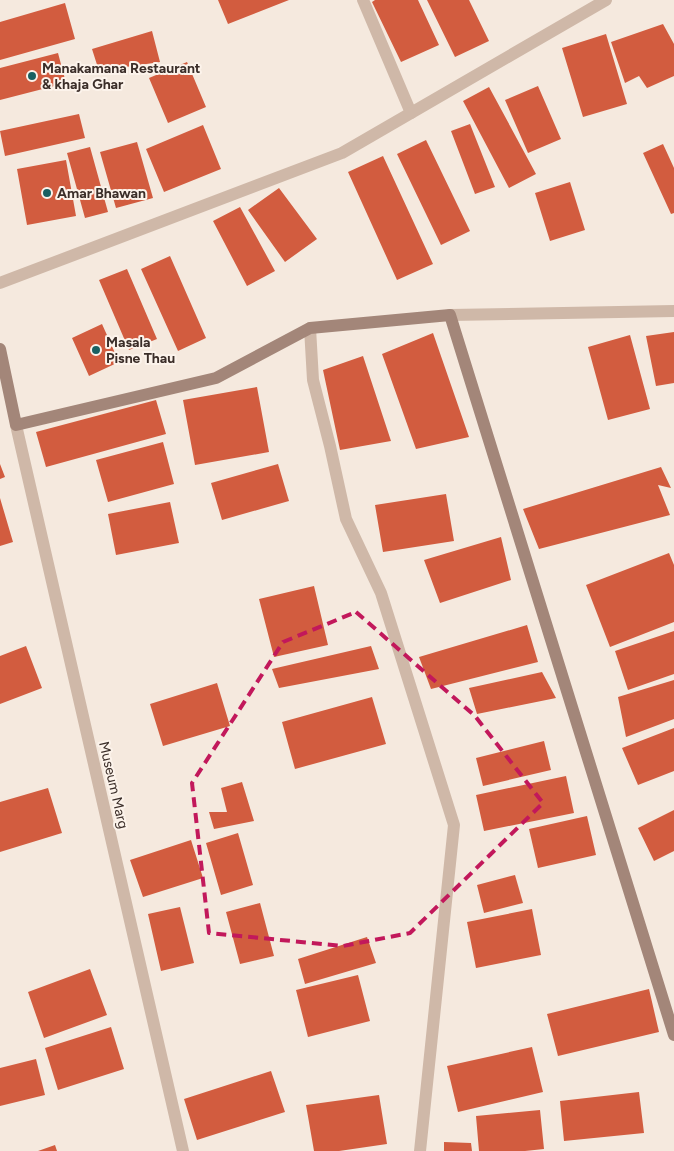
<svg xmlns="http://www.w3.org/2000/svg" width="674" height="1151" viewBox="0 0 674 1151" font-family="Figtree,sans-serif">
<rect width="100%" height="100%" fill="#f5e9de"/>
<path fill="#d25c3f" d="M218,0H289L228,24Z
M375,0H418L439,45L401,62L372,2Z
M427,0H469L489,41L455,57Z
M65,3L75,39L0,60V22Z
M663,24L674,44V76L647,88L639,76L625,83L611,42Z
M152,31L160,62L99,71L92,49Z
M606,34L627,104L583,117L562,48Z
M58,53L66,83L0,100V68Z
M187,62L206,107L168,123L149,78Z
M538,86L561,139L528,153L505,100Z
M489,87L536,174L509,188L463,101Z
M79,114L85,138L5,156L0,131Z
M470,124L495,187L475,194L451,131Z
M203,125L221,169L164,192L146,149Z
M426,140L470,231L441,245L397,154Z
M137,142L153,198L116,208L100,152Z
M663,144L674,168V213L671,214L643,153Z
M90,147L108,212L85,218L67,153Z
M383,156L433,264L397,280L348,172Z
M66,160L76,216L27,225L17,169Z
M570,182L585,230L550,241L535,193Z
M279,188L317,239L285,262L248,210Z
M240,207L275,271L247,286L213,221Z
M170,256L206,338L178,351L141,269Z
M127,269L157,339L129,350L99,280Z
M102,324L119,362L89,376L72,338Z
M674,332V383L656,386L646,336Z
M433,333L469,437L416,449L382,354Z
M630,335L650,409L608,420L588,347Z
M363,356L391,441L340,450L323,370Z
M257,387L269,452L195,465L183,400Z
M156,400L166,434L46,467L36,432Z
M163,442L174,484L108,502L96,460Z
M0,464L5,477L0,479Z
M278,464L289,501L222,520L211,483Z
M661,467L671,488L658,485L670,515L539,549L523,509Z
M446,494L454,541L383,552L375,505Z
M0,498L13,542L0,546Z
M170,502L179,543L116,555L108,514Z
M501,537L511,580L440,603L424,560Z
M669,553L674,565V622L610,647L586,585Z
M314,586L328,645L274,657L259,599Z
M527,625L538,662L431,689L419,657Z
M674,631V674L628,690L615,651Z
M26,646L42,688L0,704V656Z
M371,646L379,669L279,688L272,669Z
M542,672L556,698L477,714L469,688Z
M674,680V719L626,737L618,697Z
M217,683L230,726L163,746L150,704Z
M372,697L386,744L295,769L282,722Z
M674,728V771L638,785L622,748Z
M544,741L551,770L483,786L476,758Z
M566,776L574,813L484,831L476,795Z
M242,782L254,821L214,829L209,812H227L221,788Z
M48,788L62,833L0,852V802Z
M674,810V851L654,861L638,828Z
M587,816L596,855L538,868L529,829Z
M238,833L253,885L221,895L206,843Z
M191,840L203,878L143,897L130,860Z
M515,875L523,903L484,913L477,885Z
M260,903L274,956L240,964L226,912Z
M180,907L194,963L161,971L148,914Z
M532,909L541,955L476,968L467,922Z
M367,937L376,963L305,984L298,959Z
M90,969L107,1015L44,1038L28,992Z
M358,975L370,1021L308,1037L296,990Z
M649,989L659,1032L558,1056L547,1014Z
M111,1027L124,1069L58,1090L45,1048Z
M532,1047L543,1092L458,1112L447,1066Z
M36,1059L45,1095L0,1106V1068Z
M271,1071L285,1112L197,1140L184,1099Z
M639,1092L644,1133L564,1141L560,1101Z
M379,1095L387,1144L339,1151H314L306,1105Z
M540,1110L544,1149L525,1151H479L476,1116Z
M444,1142L471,1143L472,1151H444Z
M55,1145L57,1151H38Z"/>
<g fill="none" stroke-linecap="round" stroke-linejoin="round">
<path stroke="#cfb8a8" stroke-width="12" d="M363,0L411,113
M450,315L674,311
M310,328L313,380L330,446L346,519L381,593L454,825L420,1151
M16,425L183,1151"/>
<path stroke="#cfb8a8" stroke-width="12" d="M0,283L342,153L606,0"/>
<path stroke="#a38679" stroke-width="12" d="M0,349L16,425L216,378L310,328L450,315L674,1035"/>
</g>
<path fill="none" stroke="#c2185b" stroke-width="4" stroke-dasharray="10 6" stroke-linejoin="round" d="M356,612L475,716L543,803L410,933L343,946L209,933L192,783L283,642Z"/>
<g fill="#196062" stroke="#fcf3eb" stroke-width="2">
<circle cx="32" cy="76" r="5"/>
<circle cx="47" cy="193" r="5"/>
<circle cx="96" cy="350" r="5"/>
</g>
<g text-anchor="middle" stroke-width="4" stroke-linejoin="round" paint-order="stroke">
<g font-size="14" font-weight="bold" fill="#3b2e29" stroke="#fcf3eb" text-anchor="start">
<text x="42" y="73">Manakamana Restaurant<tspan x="42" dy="16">&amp; khaja Ghar</tspan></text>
<text x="57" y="198">Amar Bhawan</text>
<text x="106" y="347">Masala<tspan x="106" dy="16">Pisne Thau</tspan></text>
</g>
<g font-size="14" fill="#3b2e29" stroke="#fcf3eb">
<text transform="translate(114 785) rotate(77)" y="5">Museum Marg</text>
</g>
</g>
</svg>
